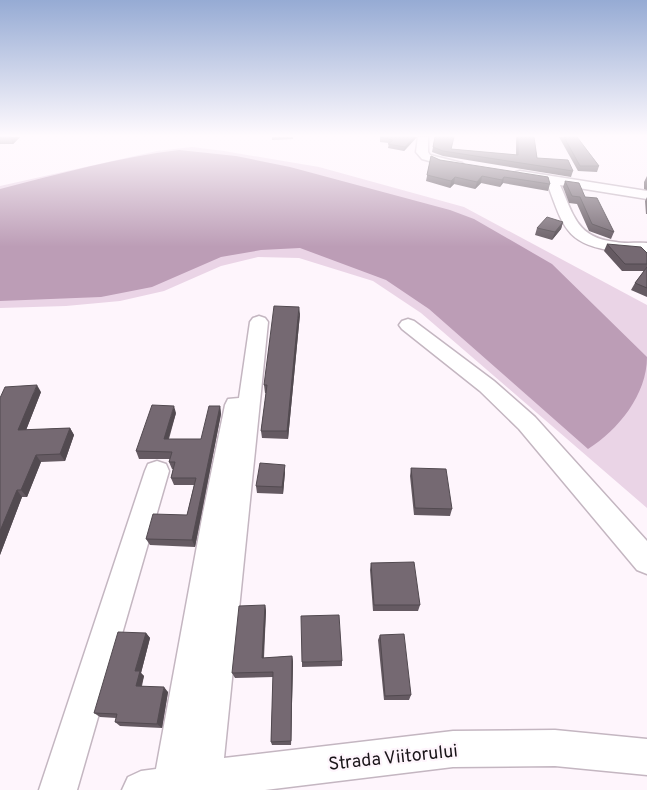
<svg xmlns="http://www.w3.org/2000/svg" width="647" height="790" viewBox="0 0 647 790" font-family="Overpass,sans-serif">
<rect width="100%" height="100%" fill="#fef5fc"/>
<path fill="#ead4e6" d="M192,147L224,151L319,167L464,207L647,305V508L421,313L373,281L299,258L258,257L221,266L164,291L120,301L66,306L0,308V186L157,151Z"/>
<path fill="#bc9db6" d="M179,150L236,156L290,167L450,210L474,219L552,264L647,357C647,395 618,430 588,449L429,309L386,280L300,248L261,250L221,257L152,287L101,297L0,301V189C59,174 119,157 179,150Z"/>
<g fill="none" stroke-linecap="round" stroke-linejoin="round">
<g stroke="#c4b6c1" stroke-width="3">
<path id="minor" d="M418,137H428V152L430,155L462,163L464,165L458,169L422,159L416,152Z
M520,171L647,191V199L560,185C574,216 577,238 616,242C626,244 637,242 647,243V253C637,251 626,253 616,251C565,245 563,225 547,183L516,178L514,175L516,172Z
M259,316L265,318L268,322L224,758L453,731L555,730L647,739V775L555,766L453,767L265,790H122L128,777L141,771L156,769L203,513L225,405L228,399L239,398L250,322L253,318Z
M408,319L414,321L494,381L535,417L647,541V574L637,570L519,429L480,391L402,329L399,325L402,321Z
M157,461L166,464L169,471L77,790H39L145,471L148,464Z"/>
</g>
<use href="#minor" fill="#fff" fill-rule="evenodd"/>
</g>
<path fill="#655a62" d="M0,137H20L13,144H0Z
M272,137H293V139L272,140Z
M380,137H417L404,151L388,148L389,143L380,142Z
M435,137L451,149L516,155V137H534L537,158L573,171L571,177L443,156L432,152Z
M559,137H577L599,166L597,172L578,171Z
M431,156L440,160L550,184L548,191L503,183L500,187L481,183L475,189L454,184L450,188L426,181Z
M647,176V190L644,189V182Z
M565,181L585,197L614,232L611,239L589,231L577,204L569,203L563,187Z
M647,197V214H646L645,201Z
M563,222L561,229L552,240L535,235L537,228Z
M607,244L647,253V297L631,290L635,283L644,271H622L604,251Z
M300,314L288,439L262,438L261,431L266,393H265L264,385Z
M41,392L26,430L70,428L74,435L65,461L41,462L27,497H22L0,555V398Z
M220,406L221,414L195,547L150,545L146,539L187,515L194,485H174L171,478L173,469H172L169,462L170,459H139L136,451L176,413L169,439H201Z
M411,468L452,509L450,516L414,515L410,476Z
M285,472L283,494L257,493L256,486Z
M371,563L420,605L418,611H373L370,570Z
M265,605L266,611L264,658L292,656L293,662L291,745H272L271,742L273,677L235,678L232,673Z
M146,633L150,638L141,673L144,676L142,686L168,692L162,728L120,726L115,722L116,718L100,717L94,713Z
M380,635L411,695L409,700H384L378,640Z
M342,661V666L302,667V662Z"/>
<path fill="#524a50" d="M11,137H20L13,144L10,138Z
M414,137H417L404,151L405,147Z
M482,176L481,183L475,189L477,182Z
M455,177L454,184L450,188L451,181Z
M504,177L503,183L500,187L502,180Z
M563,222L561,229L552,240L555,232Z
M299,307L300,314L288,439L287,431Z
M37,385L41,392L23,438L18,430Z
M174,406L176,413L166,446L164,439Z
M220,406L221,414L195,547L192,540Z
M70,428L74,435L65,461L60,454Z
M36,455L41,462L27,497L21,490Z
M285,465V472L283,494L282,487Z
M17,490L22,497L0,555V531Z
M265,605L266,611L263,663L262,658Z
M146,633L150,638L141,673L144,676L140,690L136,686L135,671Z
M292,656L293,662L291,745V741Z
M164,687L168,692L162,728L157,724Z"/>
<path fill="#756972" stroke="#524a50" d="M0,137H11L10,138H0Z
M380,137H414L405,147L388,144L393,140Z
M435,137H454L451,149L518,155V137H534L537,158L568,160L573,171L443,151L433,147Z
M564,137H577L599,166H580Z
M431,156L440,160L548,177L550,184L504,177L502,180L482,176L477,182L455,177L451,181L427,175Z
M565,181L579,183L585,197L597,198L614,232L592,224L580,197L572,196Z
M547,217L563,222L555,232L537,228Z
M607,244L641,247L647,253V264H625Z
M647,267V288L635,283Z
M274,306L299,307L287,431H261L267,385H264Z
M37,385L18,430L70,428L60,454L36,455L21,490H17L0,531V398L5,387Z
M152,405L174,406L164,439H201L209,406H220L192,540L146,539L153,514L187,515L196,478H171L175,462H169L172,452L136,451Z
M260,463L285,465L282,487L256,486Z
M411,468L446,469L452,509L415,508Z
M414,562L420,605H374L371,563Z
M265,605L262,658L292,656L291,741L271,742L273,672L232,673L239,606Z
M339,615L342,661L302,662L301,616Z
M118,632L146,633L135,671H140L136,686L164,687L157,724L115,722L117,714L94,713Z
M404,634L411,695L385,696L380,635Z"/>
<linearGradient id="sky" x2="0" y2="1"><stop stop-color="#96abd4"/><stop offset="0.55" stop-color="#fffafe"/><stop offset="1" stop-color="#fffafe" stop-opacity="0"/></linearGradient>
<rect width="647" height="247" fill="url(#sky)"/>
<g text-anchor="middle" stroke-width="4.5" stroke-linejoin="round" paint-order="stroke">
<g font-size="18" fill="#191418" stroke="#fef5fc">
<text transform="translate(393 757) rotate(-6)" y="6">Strada Viitorului</text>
</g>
</g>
</svg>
